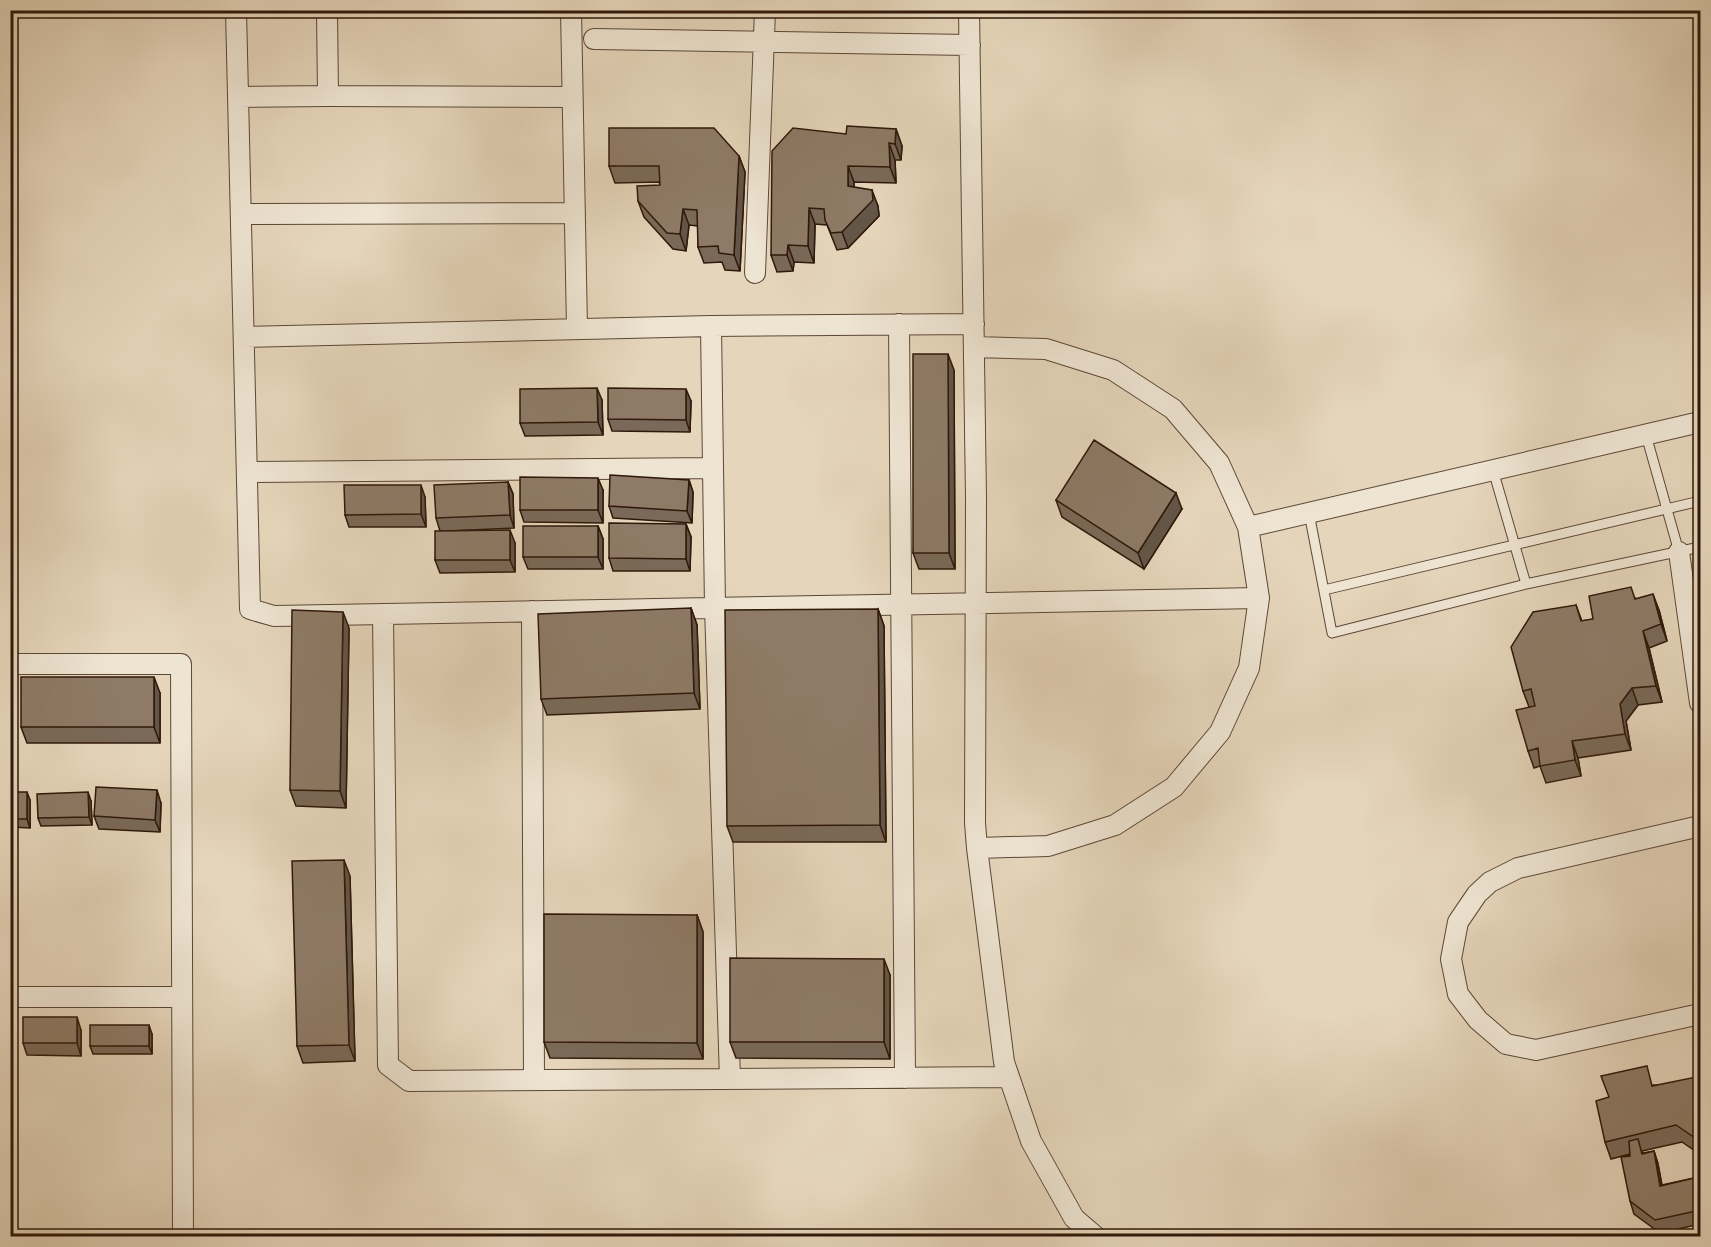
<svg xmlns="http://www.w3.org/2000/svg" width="1711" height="1247" viewBox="0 0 1711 1247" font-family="'Libre Bodoni',serif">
<rect width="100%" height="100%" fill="#e5d5ba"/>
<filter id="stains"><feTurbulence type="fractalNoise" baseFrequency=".00333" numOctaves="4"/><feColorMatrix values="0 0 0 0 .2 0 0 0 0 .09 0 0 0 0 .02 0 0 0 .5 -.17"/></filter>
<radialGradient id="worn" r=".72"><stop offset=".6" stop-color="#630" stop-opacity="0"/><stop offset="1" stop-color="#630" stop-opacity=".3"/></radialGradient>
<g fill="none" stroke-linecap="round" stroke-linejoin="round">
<g stroke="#5d4736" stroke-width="11">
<path id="lane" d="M1646,435L1679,552
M1493,470L1526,584
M1309,513L1332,633L1526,584L1700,547
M1324,590L1700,501"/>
</g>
<g stroke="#5d4736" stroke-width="22">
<path id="street" d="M236,10L250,609L274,616L1259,598
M327,10L328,96
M571,10L577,329
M969,10L976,498L975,823L977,848L1004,1062L1031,1141L1074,1218L1095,1236
M594,39L970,45
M238,97L328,96L572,97
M241,214L575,213
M755,273L765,10
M899,324L905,1078
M711,326L715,607L730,1079
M244,337L711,326L974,324
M975,347L1046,349L1113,370L1173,409L1219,463L1248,527L1259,598L1249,668L1220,732L1174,787L1115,825L1048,846L977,848
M247,472L713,468
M1248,527L1700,422
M1679,552L1700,703
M532,611L534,1080
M383,614L388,1065L409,1081L1009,1077
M10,664H181L183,1236
M1700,826L1518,868L1490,882L1477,894L1458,922L1451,959L1458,994L1478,1020L1506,1044L1536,1050L1700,1014
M10,997H182"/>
</g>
<use href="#lane" stroke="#eee4d2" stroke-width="9"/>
<use href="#street" stroke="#eee4d2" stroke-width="20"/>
</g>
<path fill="#7a6958" stroke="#30180a" stroke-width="1.5" d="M896,129L902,146L901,160H895L896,183L854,182V187L878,206L879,216L848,248L837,250L827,225L815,224L814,263L794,262L793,271L777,272L771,255L846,134Z
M739,156L745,172L740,271L725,270L722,262L704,263L698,247V226L689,225L686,251L673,249L644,217L638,201L660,185L659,182L615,183L609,166Z
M954,370L955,569H919L913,553Z
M602,400L603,435L525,436L520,423Z
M691,401L690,432L612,431L608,419Z
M689,480L693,492L692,523L613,518L609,506Z
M508,482L513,494L514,528L447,531L515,543V572L440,573L435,560L440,531L436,518Z
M603,490V523L524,522L520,510Z
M425,497L426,527H349L345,515Z
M1056,500L1182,509L1144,569L1062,517Z
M686,524L691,537L690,571H613L609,558Z
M598,526L603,539V569H528L523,557Z
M1635,598L1659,610L1667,641L1649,648L1662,702L1638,705L1626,721L1631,750L1578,758L1581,776L1546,783L1540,766L1534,768L1528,751L1529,707L1523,691L1576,605L1582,621L1593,619Z
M691,608L697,625L700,709L547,715L541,699Z
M878,609L884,626L886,842H733L727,826Z
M349,628L346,808L296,806L290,790Z
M160,693V743H27L21,727Z
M10,792L30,800V828L10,827Z
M91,801L92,825L41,826L38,818Z
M161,803L160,832L99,829L94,816Z
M350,876L355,1061L303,1063L297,1046Z
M697,915L703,932V1059L550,1058L544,1042Z
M890,975V1059L736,1058L730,1042Z
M81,1030V1056L27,1055L23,1043Z
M152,1034V1054H93L90,1046Z
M1653,1085L1701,1089V1155L1682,1142L1642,1151L1643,1153L1654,1151L1658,1164L1662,1185L1694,1178L1699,1189H1701V1224L1660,1233L1634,1214L1630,1201V1154L1611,1159L1605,1142Z"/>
<path fill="#635547" stroke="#30180a" stroke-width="1.5" d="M896,129L902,146L901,160L895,144Z
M889,143L895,160L896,183L890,167Z
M739,156L745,172L740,271L734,255Z
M848,166L854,182V202L848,186Z
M872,190L878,206L879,216L848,248L842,232Z
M809,208L815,224L814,263L808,246Z
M683,209L689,225L686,251L680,234Z
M788,245L794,262L793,271L787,255Z
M948,354L954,370L955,569L949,553Z
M597,388L602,400L603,435L598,422Z
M686,389L691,401L690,432L686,420Z
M598,478L603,490V523L598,510Z
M689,480L693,492L692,523L687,511Z
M508,482L513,494L514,528L510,515Z
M421,485L425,497L426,527L421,514Z
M1176,493L1182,509L1144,569L1138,553Z
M686,524L691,537L690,571L686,559Z
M598,526L603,539V569L598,557Z
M510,530L515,543V572L510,560Z
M1653,594L1659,610L1667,641L1661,624Z
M691,608L697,625L700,709L694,693Z
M878,609L884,626L886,842L880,825Z
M343,612L349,628L346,808L340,791Z
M1643,631L1649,648L1662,702L1656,686Z
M154,677L160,693V743L154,727Z
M1632,688L1638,705L1626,721L1631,750L1625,734L1620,704Z
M1572,741L1578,758L1581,776L1575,760Z
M157,790L161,803L160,832L155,820Z
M27,792L30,800V828L27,819Z
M88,792L91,801L92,825L89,817Z
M344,860L350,876L355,1061L349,1045Z
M697,915L703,932V1059L697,1043Z
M884,959L890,975V1059L884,1042Z
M77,1017L81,1030V1056L77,1043Z
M149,1025L152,1034V1054L149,1046Z
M1654,1151L1658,1164L1664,1198L1660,1186Z"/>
<path fill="#8e7a66" stroke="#30180a" stroke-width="1.5" d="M847,126L896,129L895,144L889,143L890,167L848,166V186L872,190L873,200L842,232L831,233L825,220L824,209L809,208L808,246L788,245L787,255H771L772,151L793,128L846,134Z
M609,128H714L739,156L734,255L719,253L718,246L698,247L697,210L683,209L680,234L667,233L638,201L637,186L660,185L659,166H609Z
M913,354H948L949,553H913Z
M597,388L598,422L520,423V389Z
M608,388L686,389V420L608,419Z
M1094,440L1176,493L1138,553L1056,500Z
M610,475L689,480L687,511L609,506Z
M520,477L598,478V510H520Z
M508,482L510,515L436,518L434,485Z
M344,485H421V514L345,515Z
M609,523L686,524V559L609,558Z
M523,526H598V557H523Z
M510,530V560H435V531Z
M1701,583V599L1698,584Z
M1631,587L1635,599L1653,594L1661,624L1643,631L1656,686L1632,688L1620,704L1625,734L1572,741L1575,760L1540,766L1538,748L1528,751L1516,710L1535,706L1531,689L1523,691L1511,647L1533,612L1576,605L1581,621L1593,619L1589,596Z
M691,608L694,693L541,699L538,614Z
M878,609L880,825L727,826L725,610Z
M292,610L343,612L340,791L290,790Z
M21,677H154V727H21Z
M96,787L157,790L155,820L94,816Z
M10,792H27V819H10Z
M88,792L89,817L38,818L37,794Z
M344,860L349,1045L297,1046L292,861Z
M544,914L697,915V1043L544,1042Z
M730,958L884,959V1042H730Z
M23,1017H77V1043H23Z
M90,1025H149V1046H90Z
M1647,1066L1652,1086L1696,1077L1701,1090V1142L1676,1125L1605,1142L1596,1101L1609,1097L1601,1076Z
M1638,1139L1642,1154L1654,1151L1660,1186L1694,1178L1697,1190L1701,1189V1210L1655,1220L1630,1201L1621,1157L1630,1156L1629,1141Z"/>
<rect width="1711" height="1247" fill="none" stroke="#e5d5ba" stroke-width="36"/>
<rect x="12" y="12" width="1687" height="1223" fill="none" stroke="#30180a" stroke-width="3"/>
<rect x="18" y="18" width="1675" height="1211" fill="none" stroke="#30180a" stroke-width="1.5"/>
<rect width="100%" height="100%" filter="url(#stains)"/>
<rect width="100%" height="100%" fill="url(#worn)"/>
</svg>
